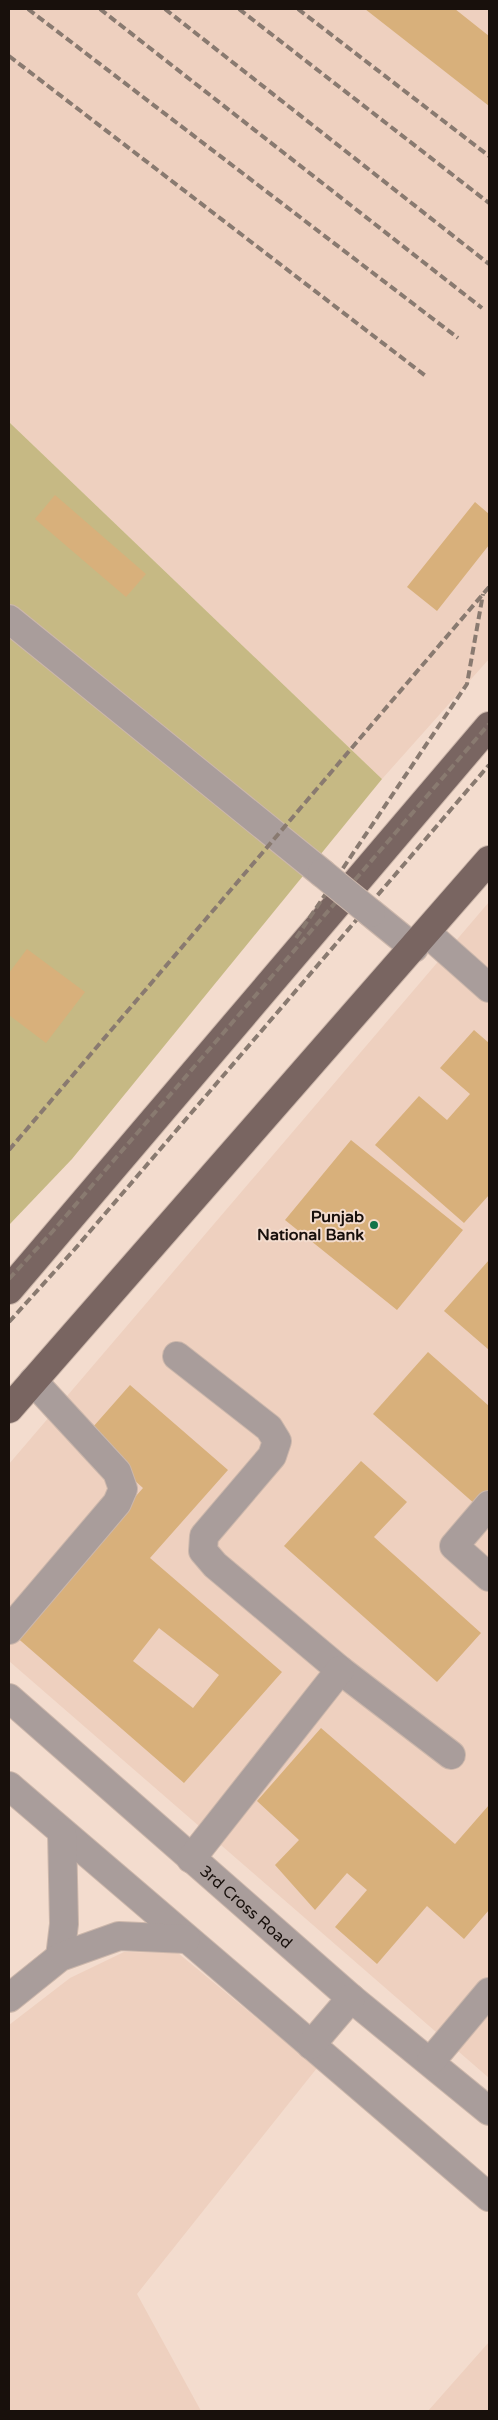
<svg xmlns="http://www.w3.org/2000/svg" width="498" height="2420" viewBox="0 0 498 2420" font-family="'Varela Round',sans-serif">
<rect width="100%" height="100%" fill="#f3dcce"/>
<path fill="#eed0bf" d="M9,9H489V659L382,779L9,422Z
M489,902V2078L9,1661V1464Z
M124,1952L178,1953L317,2068L137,2294L201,2411H9V2025L70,1978Z
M489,2342V2411H428Z"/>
<path fill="#c6b984" d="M9,422L382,779L72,1159L9,1225Z"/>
<path fill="#d8b07b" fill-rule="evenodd" d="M365,9H455L489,36V106Z
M55,495L146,574L126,597L35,519Z
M475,502L489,514V545L437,611L407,587Z
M27,949L85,992L46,1043L9,1015V973Z
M474,1030L489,1043V1195L464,1223L375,1145L419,1096L447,1120L470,1094L440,1068Z
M351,1140L463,1230L397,1310L285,1220Z
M489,1260V1350L444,1311Z
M428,1352L489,1406V1490L476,1505L373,1414Z
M130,1385L228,1470L150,1558L282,1672L184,1783L14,1635L143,1488L85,1436ZM159,1628L219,1675L193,1708L133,1661Z
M361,1461L407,1502L374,1537L481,1633L437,1682L284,1546Z
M321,1728L455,1844L489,1805V1910L464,1939L427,1906L377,1964L335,1927L367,1890L347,1873L315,1910L275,1865L299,1840L257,1801Z"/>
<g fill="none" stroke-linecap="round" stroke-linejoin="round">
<g stroke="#ccb7ab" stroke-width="30">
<g id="minor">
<path d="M9,619L322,873"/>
<path d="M371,913L414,948"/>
<path d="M427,933L489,988"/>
<path d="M177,1356L269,1428L277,1441L272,1456L204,1536L203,1551L215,1565L340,1670L451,1755"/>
<path d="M489,1505L454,1546L489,1577"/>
<path d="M9,1630L117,1503L123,1489L117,1472L33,1381"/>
<path id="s1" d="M9,1698L351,1998L489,2111"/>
<path d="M9,1786L489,2197"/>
<path d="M191,1859L340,1670"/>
<path d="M60,1957L64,1924L62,1833"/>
<path d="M9,1998L60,1957L119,1936L186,1939"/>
<path d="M311,2045L351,1998"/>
<path d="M431,2061L489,1992"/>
</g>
</g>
<g stroke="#ccb7ab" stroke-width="30">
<path id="major" d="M9,1290L489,726
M9,1409L489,860"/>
</g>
<use href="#minor" stroke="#a99d9b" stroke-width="28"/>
<use href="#major" stroke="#796561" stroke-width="28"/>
<path stroke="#897a70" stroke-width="4" stroke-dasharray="8 4" stroke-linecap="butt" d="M28,9L458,338
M100,9L482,308
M165,9L489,264
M239,9L489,203
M298,9L489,156
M9,56L427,377
M296,938L467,684L483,594
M9,1150L489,587
M9,1279L53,1231L489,724
M9,1322L74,1250L489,765"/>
<g stroke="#ccb7ab" stroke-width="30" stroke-linecap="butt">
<path id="minor-bridge" d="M322,873L371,913"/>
</g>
<use href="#minor-bridge" stroke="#a99d9b" stroke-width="28"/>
</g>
<circle fill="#117349" stroke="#f3dcce" stroke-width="2" cx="374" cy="1225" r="5"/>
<g text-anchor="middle" stroke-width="4" stroke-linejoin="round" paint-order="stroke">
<g font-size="16" font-weight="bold" fill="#18100c" stroke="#f3dcce" text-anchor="end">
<text x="364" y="1222">Punjab<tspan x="364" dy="18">National Bank</tspan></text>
</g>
<g font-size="16" fill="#18100c" stroke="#f3dcce">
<text dy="6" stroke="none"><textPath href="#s1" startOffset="316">3rd Cross Road</textPath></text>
</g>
</g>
<rect width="498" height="2420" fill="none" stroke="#18100c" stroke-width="20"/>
</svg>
